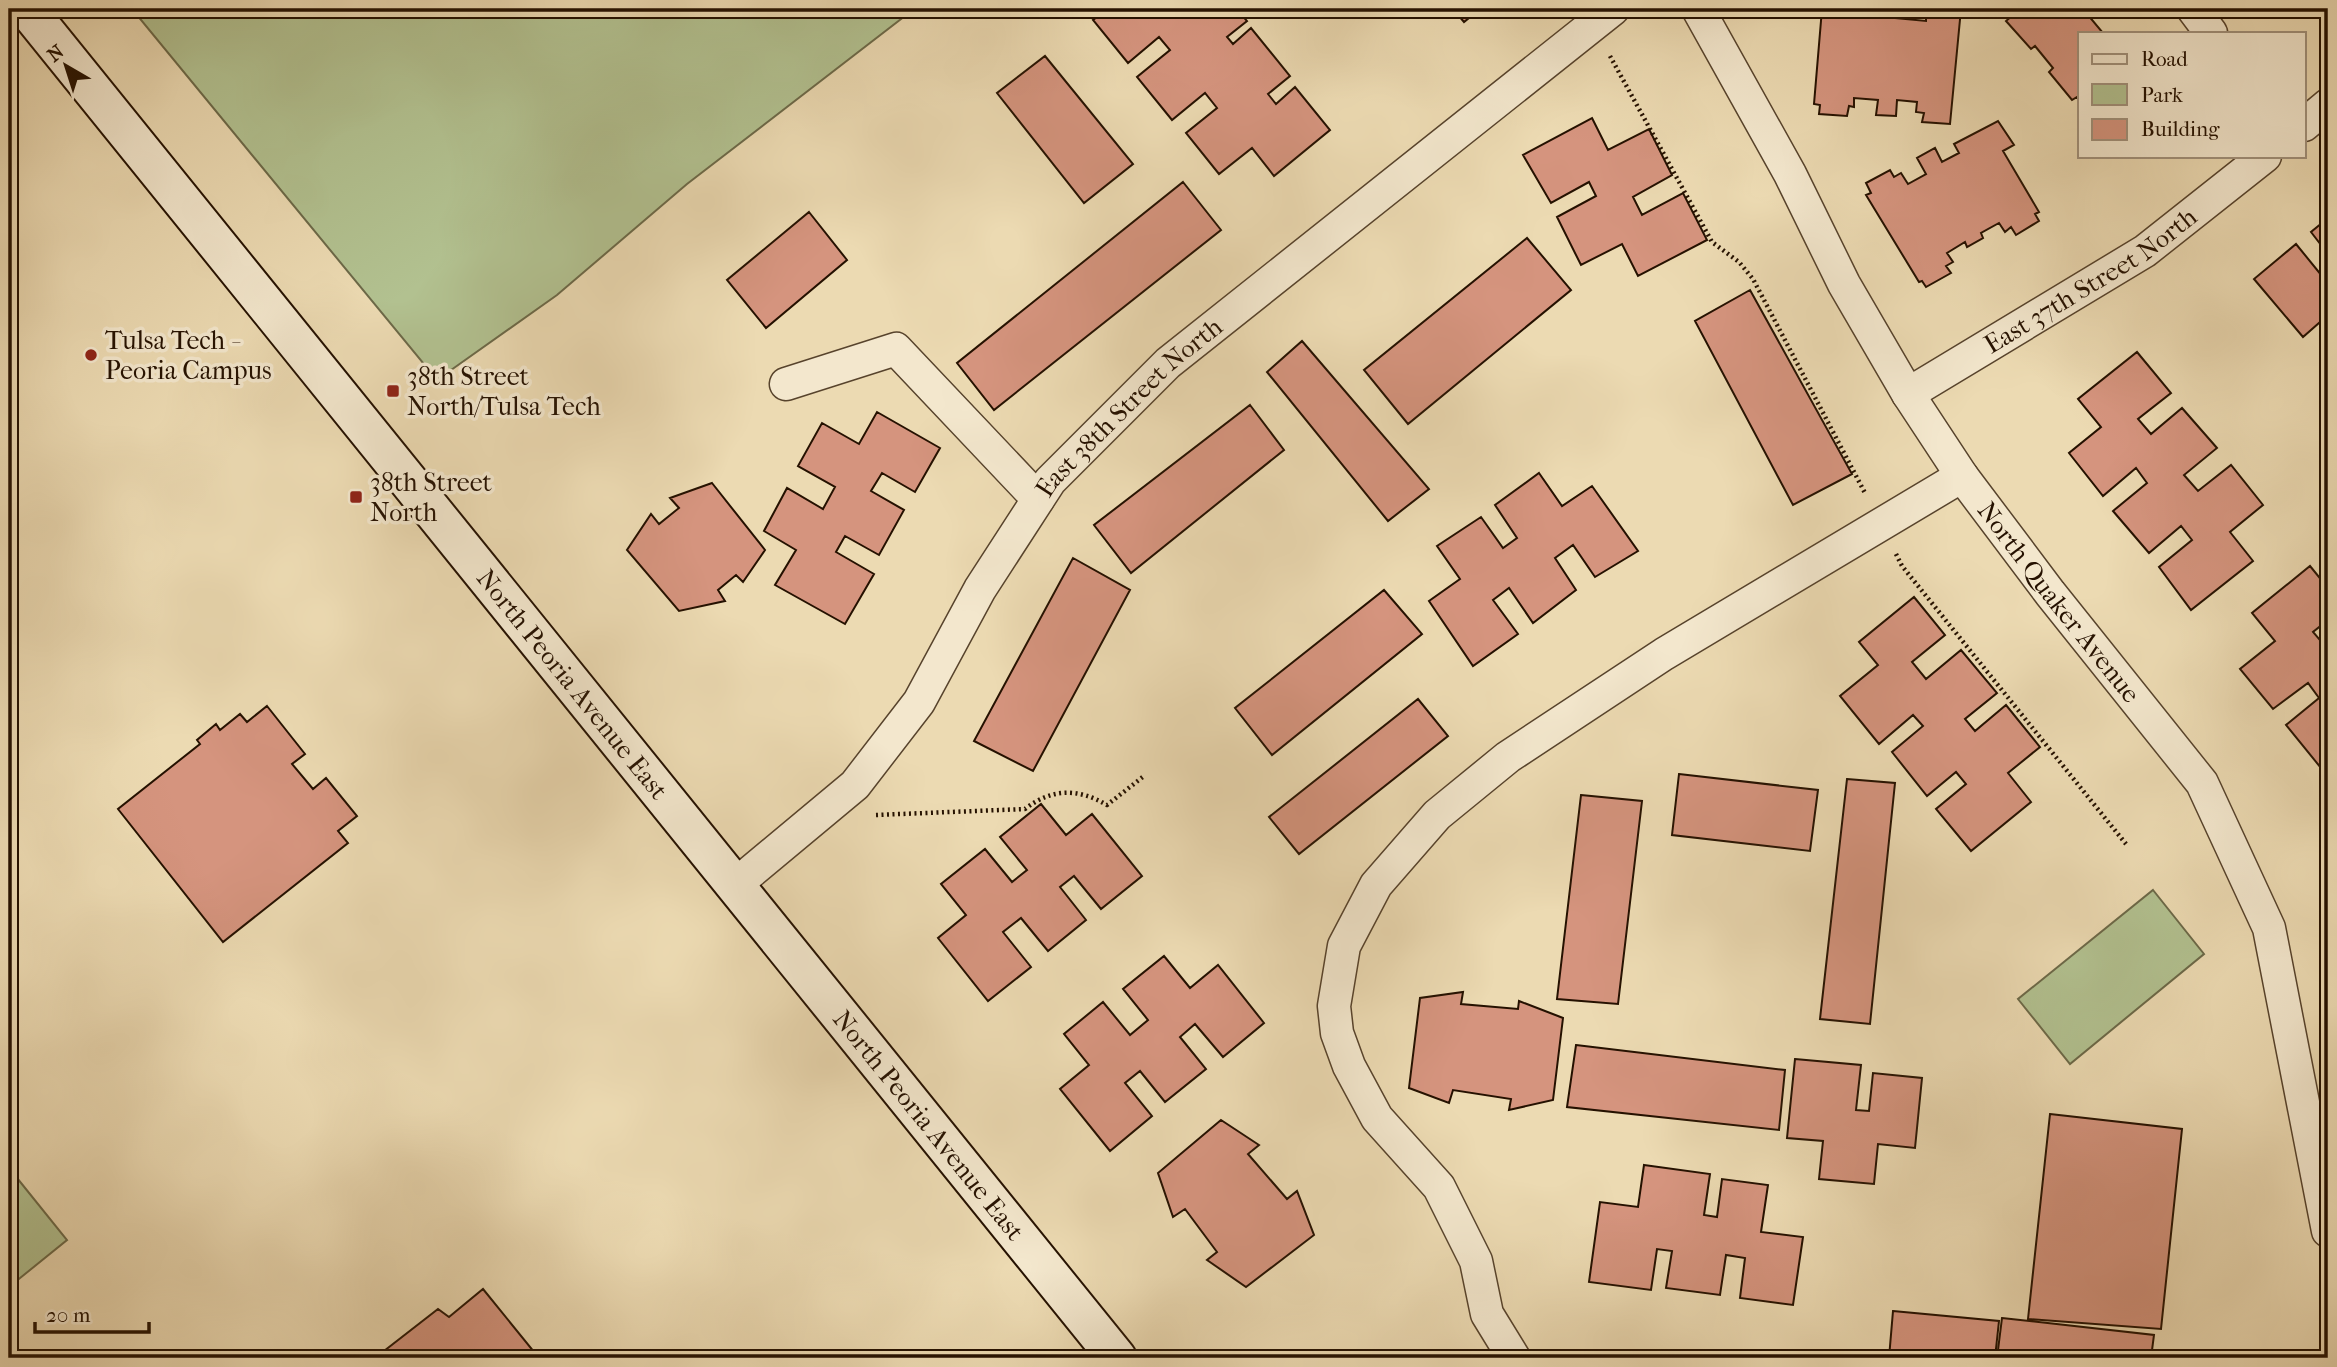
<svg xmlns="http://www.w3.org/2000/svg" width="2337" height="1367" viewBox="0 0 2337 1367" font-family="'IM FELL French Canon',serif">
<rect width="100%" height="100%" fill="#ecdab2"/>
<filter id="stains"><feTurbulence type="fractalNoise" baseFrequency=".00286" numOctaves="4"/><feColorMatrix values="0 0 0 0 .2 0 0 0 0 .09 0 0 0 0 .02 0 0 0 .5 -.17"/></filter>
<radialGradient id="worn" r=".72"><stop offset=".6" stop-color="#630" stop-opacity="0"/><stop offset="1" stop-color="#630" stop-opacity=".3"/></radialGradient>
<path fill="#b2c190" stroke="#6c6948" stroke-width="2" d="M132,9H914L687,184L557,295L437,380Z
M2153,890L2204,954L2070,1064L2018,999Z
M9,1168L67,1240L9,1287Z"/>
<path fill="#d5947e" stroke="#251100" stroke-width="2" d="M1108,9H1237L1247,21L1227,37L1233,44L1251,28L1290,76L1268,94L1276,104L1295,87L1330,130L1274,176L1252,148L1219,174L1186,133L1217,108L1205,93L1172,120L1137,77L1170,50L1159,37L1128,63L1093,20Z
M1453,9H1480L1464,22Z
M1822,9H1865L1864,15L1926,21V14L1931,15L1932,9H1961L1950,124L1922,122L1924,113L1916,112L1917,102L1897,100L1896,116L1876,115L1878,100L1854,98V107L1849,106L1847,116L1819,114L1820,105L1814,104Z
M2006,9H2083L2103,33H2080V100L2077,97L2072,100L2049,72L2053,68L2035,46L2031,49L2006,21L2012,16Z
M1045,56L1133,164L1084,203L997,93Z
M1592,118L1608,150L1649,129L1672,175L1633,197L1642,215L1683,193L1707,240L1638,276L1622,244L1581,265L1557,217L1596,196L1589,182L1551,203L1523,155Z
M1998,121L2014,145L2003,151L2039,212L2035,214L2039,221L2016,235L2011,227L2005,232L1999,223L1981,233L1983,238L1967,247L1965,242L1947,253L1953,262L1946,266L1951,273L1926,287L1922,281L1919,282L1866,195L1871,193L1866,183L1890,170L1894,177L1901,173L1908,184L1926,174L1917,158L1935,148L1942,162L1959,153L1954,144Z
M1183,182L1221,230L994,410L957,363Z
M809,212L847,260L766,328L727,280Z
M2328,218V254L2311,232Z
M1527,238L1571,290L1408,424L1364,370Z
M2296,244L2322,276L2328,271V315L2303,337L2254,279Z
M1750,290L1852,474L1793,505L1695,321Z
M1302,341L1429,489L1388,521L1267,372Z
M2137,352L2171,393L2138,419L2151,434L2182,408L2217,448L2184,475L2198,491L2231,465L2263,505L2230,532L2253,561L2191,610L2159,567L2192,540L2181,526L2149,553L2113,511L2147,483L2136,468L2103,496L2069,453L2101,427L2078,399Z
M1250,405L1284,450L1131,573L1094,525Z
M877,412L940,448L915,492L882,473L871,491L904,510L879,555L845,536L836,552L874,574L845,624L775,585L796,550L764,531L787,488L823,509L835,487L798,466L822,423L859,444Z
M1539,473L1562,506L1592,486L1638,551L1595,577L1573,545L1555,558L1576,590L1533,623L1509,588L1493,600L1518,634L1473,666L1429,601L1460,579L1437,546L1481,517L1503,548L1517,538L1495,505Z
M712,483L765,550L743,582L736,575L718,590L725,601L679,611L627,550L651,514L659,524L679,508L670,498Z
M1073,558L1130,590L1033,771L974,741Z
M2310,566L2328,588V620L2313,632L2325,646L2328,644V762L2321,768L2286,725L2319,698L2308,683L2273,709L2240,669L2275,641L2252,613Z
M1384,590L1422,634L1272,755L1235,708Z
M1914,597L1945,635L1912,662L1926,679L1961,650L1997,693L1965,719L1975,731L2006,705L2040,747L2008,773L2031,802L1971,851L1936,809L1966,784L1956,772L1927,796L1892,752L1923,726L1913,715L1879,744L1840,696L1878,665L1859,642Z
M1418,699L1448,736L1299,854L1269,817Z
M267,706L305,754L292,764L313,789L326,778L357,816L338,831L348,843L223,942L118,809L200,744L197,740L216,724L220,730L240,714L247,722Z
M1679,774L1818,790L1810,851L1672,835Z
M1847,779L1895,783L1870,1024L1820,1019Z
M1581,795L1642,801L1618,1004L1557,999Z
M1041,804L1066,835L1092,814L1142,876L1101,909L1074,876L1060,887L1086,920L1048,951L1021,918L1003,932L1031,967L988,1001L938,938L966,915L941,884L985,849L1012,882L1027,870L1000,837Z
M1164,956L1190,988L1218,965L1264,1023L1223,1057L1195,1024L1180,1037L1206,1069L1165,1102L1140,1071L1125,1083L1152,1116L1110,1151L1060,1089L1089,1065L1064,1034L1103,1002L1130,1035L1148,1020L1123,989Z
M1463,992L1461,1004L1518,1009L1519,1001L1563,1018L1553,1100L1509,1110L1511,1099L1453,1090L1449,1103L1409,1088L1420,998Z
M1576,1045L1785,1070L1779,1130L1567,1107Z
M1795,1059L1861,1065L1856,1110L1869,1111L1873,1073L1922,1078L1915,1148L1878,1144L1874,1184L1819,1179L1823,1141L1787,1138Z
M2050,1114L2182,1129L2161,1329L2028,1319Z
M1221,1120L1259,1145L1248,1154L1287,1199L1297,1191L1314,1235L1246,1287L1207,1260L1217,1252L1185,1209L1173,1217L1158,1173Z
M1644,1165L1710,1174L1704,1215L1717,1217L1722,1179L1768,1185L1761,1232L1803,1237L1793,1305L1740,1298L1745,1258L1726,1255L1720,1295L1666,1288L1672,1251L1657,1249L1651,1290L1589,1282L1600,1202L1638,1207Z
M483,1289L539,1358H375L438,1309L449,1317Z
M1893,1311L1999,1321L1995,1358H1889Z
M2002,1318L2154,1335L2151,1358H1997Z"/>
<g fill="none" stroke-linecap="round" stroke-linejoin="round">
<g stroke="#57432c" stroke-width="35">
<g id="minor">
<path id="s1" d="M1698,9L1790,174L1844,284L1908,394L1962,476L2050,593L2202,783L2269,928L2328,1231"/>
<path d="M2193,9L2211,33"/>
<path d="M2304,125L2328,105"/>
<path d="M786,384L896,349L1038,499"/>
<path id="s2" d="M1908,394L2145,251L2265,156"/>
<path id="s3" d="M735,885L855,785L919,702L980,589L1050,481L1168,363L1613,9"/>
<path d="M1514,1358L1487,1314L1476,1261L1439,1187L1377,1118L1349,1066L1337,1033L1334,1006L1344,946L1376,885L1437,815L1508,757L1664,654L1962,476"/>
</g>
</g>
<g stroke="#251100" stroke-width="42">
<g id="secondary">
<path id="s4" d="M27,9L1117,1358"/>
</g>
</g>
<path stroke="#251100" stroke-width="4.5" stroke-dasharray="2 3.5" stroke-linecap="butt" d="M1610,56L1712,242L1739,262L1753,279L1865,493
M1896,554L1902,566L2126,844
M876,815L1025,809C1052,788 1078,788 1107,805L1144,776"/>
<use href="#minor" stroke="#f3e7cd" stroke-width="32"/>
<use href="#secondary" stroke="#f3e7cd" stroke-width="38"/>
</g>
<g fill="#8f2418" stroke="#f3e7cd" stroke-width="2.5">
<circle cx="91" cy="355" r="7"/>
<rect x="386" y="384" width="14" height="14" rx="3.5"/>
<rect x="349" y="490" width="14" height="14" rx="3.5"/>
</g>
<g text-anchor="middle" stroke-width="7" stroke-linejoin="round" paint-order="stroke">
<g font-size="26" fill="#251100" stroke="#f3e7cd">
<text dy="9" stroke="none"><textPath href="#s2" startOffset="215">East 37th Street North</textPath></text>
<text dy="9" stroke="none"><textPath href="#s3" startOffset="626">East 38th Street North</textPath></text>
<text dy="9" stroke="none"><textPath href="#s1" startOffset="696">North Quaker Avenue</textPath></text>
<text dy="9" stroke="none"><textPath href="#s4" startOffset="868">North Peoria Avenue East</textPath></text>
<text dy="9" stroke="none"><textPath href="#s4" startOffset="1435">North Peoria Avenue East</textPath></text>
</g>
<g font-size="26" fill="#251100" stroke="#f3e7cd" text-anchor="start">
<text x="105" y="349">Tulsa Tech -<tspan x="105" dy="30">Peoria Campus</tspan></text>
<text x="407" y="385">38th Street<tspan x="407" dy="30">North/Tulsa Tech</tspan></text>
<text x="370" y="491">38th Street<tspan x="370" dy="30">North</tspan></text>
</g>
</g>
<rect width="2337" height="1367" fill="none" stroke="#ecdab2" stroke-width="35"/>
<rect x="10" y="10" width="2316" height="1346" fill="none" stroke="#251100" stroke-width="3.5"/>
<rect x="18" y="18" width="2302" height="1332" fill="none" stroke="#251100" stroke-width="2"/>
<rect x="2078" y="32" width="228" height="126" fill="#f3e7cd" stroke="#a1917b" stroke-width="2"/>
<rect x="2092" y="54" width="35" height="10" fill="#f3e7cd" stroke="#a1917b" stroke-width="2"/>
<text x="2141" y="66" font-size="21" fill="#251100">Road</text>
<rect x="2092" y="84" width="35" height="21" fill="#b2c190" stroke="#a1917b" stroke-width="2"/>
<text x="2141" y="102" font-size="21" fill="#251100">Park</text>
<rect x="2092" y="119" width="35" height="21" fill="#d5947e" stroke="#a1917b" stroke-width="2"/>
<text x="2141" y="136" font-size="21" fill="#251100">Building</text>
<g transform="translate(66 66) rotate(321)" stroke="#f3e7cd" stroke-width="5" paint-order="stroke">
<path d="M0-5L12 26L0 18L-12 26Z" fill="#251100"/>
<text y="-10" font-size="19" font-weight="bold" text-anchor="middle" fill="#251100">N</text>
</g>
<path d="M35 1322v10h114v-10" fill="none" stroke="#251100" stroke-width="3.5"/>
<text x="46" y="1322" font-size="21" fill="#251100" stroke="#f3e7cd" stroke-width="5" paint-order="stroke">20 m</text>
<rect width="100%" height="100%" filter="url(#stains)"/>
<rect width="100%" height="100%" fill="url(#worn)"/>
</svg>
